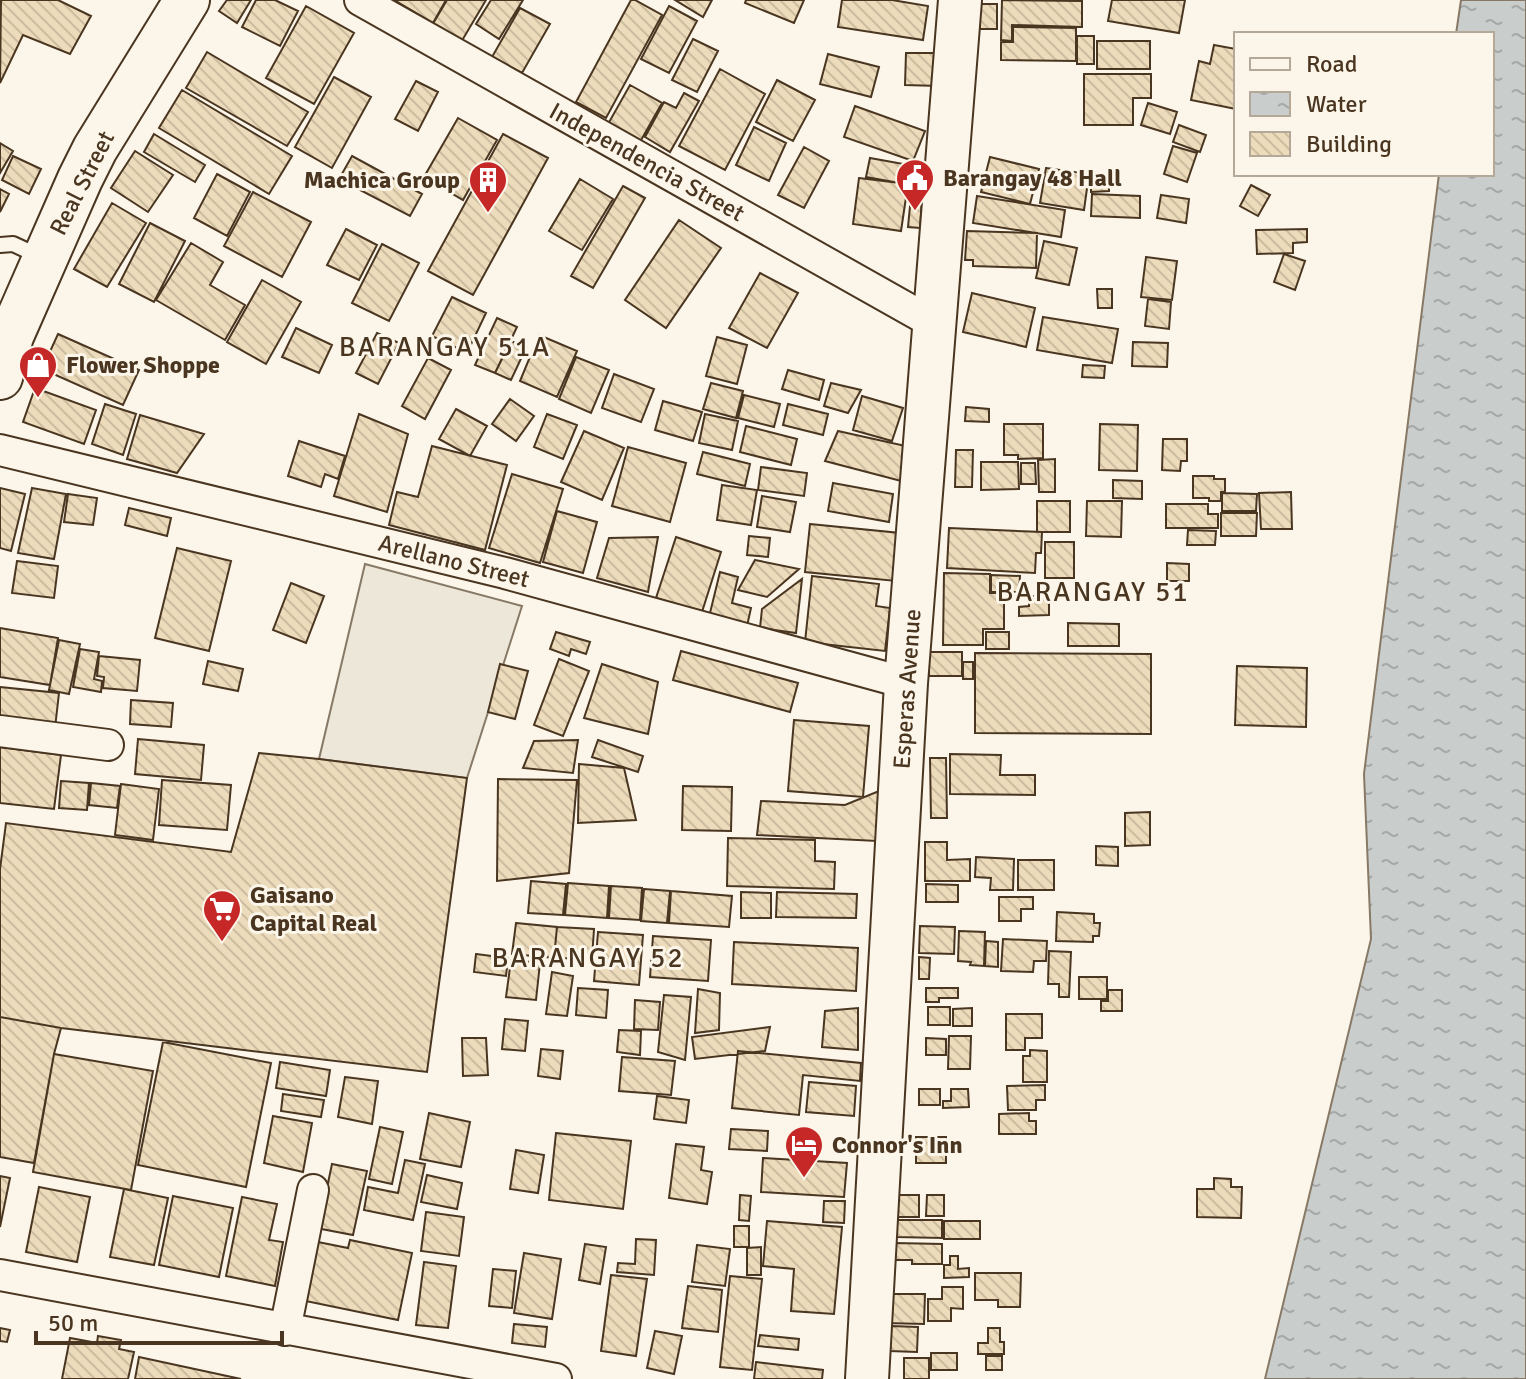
<svg xmlns="http://www.w3.org/2000/svg" width="1526" height="1379" viewBox="0 0 1526 1379" font-family="Signika,sans-serif">
<defs>
<pattern id="water-ripples" width="26" height="14" patternUnits="userSpaceOnUse" patternTransform="scale(2)"><rect width="26" height="14" fill="#c9cecd"/><path d="M2 4q2-2 4 0t4 0M15 11q2-2 4 0t4 0" fill="none" stroke="#a5a8a6"/></pattern>
<pattern id="building-back-hatch" width="6" height="6" patternUnits="userSpaceOnUse" patternTransform="scale(2)"><rect width="6" height="6" fill="#ecdcbc"/><path d="M-1 5l2 2M0 0l6 6M5-1l2 2" fill="none" stroke="#ccbda1"/></pattern>
</defs>
<rect width="100%" height="100%" fill="#fbf6e9"/>
<path fill="#ede7d9" stroke="#887966" stroke-width="2" d="M365,564L522,606L467,778L319,759Z"/>
<path fill="url(#water-ripples)" stroke="#887966" stroke-width="2" d="M1461,0H1526V1379H1265L1371,939L1364,774L1439,174H1492V34H1456Z"/>
<path fill="url(#building-back-hatch)" stroke="#4a3520" stroke-width="2" d="M1,0H58L91,16L70,54L23,35L0,83Z
M227,0H251L237,23L219,11Z
M256,0H275L298,11L280,46L242,27Z
M394,0H446L433,23Z
M447,0H486L460,44L431,27Z
M491,0H523L499,39L476,24Z
M631,0H635L662,15L606,118L576,102Z
M675,0H712L703,17Z
M746,0H804L794,23L745,3Z
M842,0H892L928,6L923,40L838,27Z
M1002,0L1082,1V27L1012,25V41L1001,40Z
M1112,0H1185L1179,33L1108,21Z
M980,4H997V29H980Z
M306,6L354,33L314,104L266,78Z
M669,6L697,21L669,73L641,59Z
M520,8L550,24L522,73L492,57Z
M1013,27L1076,28V61L1001,60V42H1013Z
M1077,36H1094V64H1077Z
M693,39L718,51L697,92L672,80Z
M1097,41H1150V69H1097Z
M1214,45L1236,49L1234,70H1236V109L1191,100L1199,61L1210,64Z
M207,52L308,112L287,146L186,88Z
M906,53H940L939,86L905,85Z
M828,54L879,67L871,97L820,84Z
M720,69L765,94L725,170L679,146Z
M1084,74H1151V98H1133V125H1084Z
M334,77L371,97L332,168L295,147Z
M777,80L815,100L793,141L756,122Z
M416,81L438,92L418,131L395,119Z
M630,85L662,103L640,142L608,124Z
M182,90L292,156L269,194L159,128Z
M684,93L699,101L670,152L645,137L664,102L676,108Z
M1148,103L1177,112L1170,134L1141,125Z
M855,106L925,131L913,161L844,137Z
M458,118L497,140L463,200L424,177Z
M1179,125L1206,135L1200,152L1173,142Z
M754,127L786,143L769,181L736,165Z
M154,134L205,165L195,182L144,152Z
M503,134L548,158L473,295L428,271Z
M0,143L13,151L0,173Z
M1173,146L1197,153L1187,182L1164,174Z
M804,147L829,161L804,208L778,195Z
M135,151L173,175L148,212L111,188Z
M13,156L41,169L29,194L2,180Z
M352,156L422,194L410,216L339,179Z
M990,157L1039,169L1030,204L981,192Z
M870,158L909,165L905,184L866,177Z
M1046,168L1089,174L1084,210L1040,203Z
M217,174L250,192L227,236L194,218Z
M1091,174H1109V191L1091,192Z
M859,178L908,184L901,231L853,224Z
M580,179L613,199L582,250L549,231Z
M1251,185L1270,195L1258,216L1240,206Z
M623,186L645,198L593,288L571,276Z
M0,189L9,194L0,212Z
M253,192L311,222L282,277L224,246Z
M1092,194L1140,196V218L1091,216Z
M1161,195L1189,199L1186,223L1157,218Z
M911,196L922,198L920,228L908,227Z
M977,196L1065,210L1061,237L973,223Z
M112,203L146,223L107,287L74,269Z
M679,220L721,248L666,328L625,300Z
M150,223L185,241L154,302L119,284Z
M346,229L377,245L359,280L327,265Z
M1307,229V242L1293,243V253L1257,254L1256,230Z
M967,231L1037,233L1036,268L973,266V260H965Z
M1044,241L1077,248L1069,285L1036,278Z
M191,243L223,262L210,285L245,305L225,340L156,300Z
M382,244L419,263L389,321L352,303Z
M1284,254L1305,261L1295,290L1274,282Z
M1146,257L1177,261L1172,300L1141,297Z
M760,273L798,293L767,348L729,328Z
M262,280L301,302L266,364L227,342Z
M1097,289H1112V308H1098Z
M972,293L1035,308L1026,347L963,332Z
M452,297L486,313L467,353L432,336Z
M1148,299L1171,302L1169,329L1145,326Z
M1043,317L1118,329L1112,363L1037,350Z
M497,318L517,327L495,373L475,365Z
M296,328L332,345L319,373L282,357Z
M377,333L399,343L378,384L356,373Z
M58,334L139,370L123,405L42,369Z
M539,335L577,351L557,397L520,381Z
M717,337L747,345L737,384L706,376Z
M511,341L526,348L511,380L495,373Z
M1133,342L1168,343L1167,367L1132,366Z
M576,357L609,370L591,413L559,399Z
M428,358L451,370L425,419L402,406Z
M1083,365L1105,366L1104,378L1082,377Z
M788,370L824,380L819,400L782,389Z
M614,374L654,389L641,422L602,408Z
M711,383L743,391L736,418L703,409Z
M831,383L861,390L848,413L824,406Z
M35,388L96,410L84,444L23,422Z
M744,395L780,404L774,427L738,418Z
M862,396L903,408L892,441L853,430Z
M510,399L534,416L516,441L492,424Z
M663,401L702,412L693,441L655,430Z
M105,404L136,414L123,455L92,444Z
M788,404L828,414L823,435L783,425Z
M966,407L989,409V422L965,421Z
M456,409L487,426L470,456L439,439Z
M359,414L408,434L387,512L334,496Z
M547,414L577,425L563,459L534,447Z
M705,414L738,421L732,450L699,443Z
M140,415L204,434L177,473L127,459Z
M1004,424H1043V458L1018,459V455H1004Z
M1100,424L1138,425L1137,471L1099,470Z
M746,426L797,439L791,465L740,452Z
M584,431L624,448L602,500L561,482Z
M838,431L910,447L905,482L825,461Z
M1163,439H1187V461H1181L1180,471L1162,470Z
M299,441L345,456L338,479L325,474L321,487L288,476Z
M432,446L507,465L485,550L389,525L397,492L418,497Z
M628,447L686,463L670,522L612,506Z
M956,450H973L972,487H955Z
M703,452L750,464L745,486L697,474Z
M1055,459V492H1039L1038,460Z
M981,462H1018L1019,489L981,490Z
M1021,463H1035L1036,484H1021Z
M761,467L807,473L804,496L758,490Z
M512,474L563,489L540,563L489,548Z
M1193,476H1214V479H1225V492H1221V501H1209V498H1193Z
M1113,480L1142,481V499L1113,498Z
M833,483L893,494L889,522L828,511Z
M722,485L757,490L751,525L717,520Z
M0,488L25,494L11,551L0,548Z
M32,488L66,494L54,559L18,553Z
M1291,492L1292,529H1261L1259,493Z
M1222,493L1257,494L1256,511H1222Z
M68,494L97,498L93,525L64,522Z
M762,496L796,502L790,532L757,527Z
M1037,501H1070V532H1037Z
M1087,501H1122L1121,537L1086,536Z
M1166,504H1208V514H1218V528H1166Z
M129,508L171,518L167,536L125,525Z
M557,511L597,522L583,573L543,562Z
M1221,513H1257L1256,536H1221Z
M810,524L900,533L896,581L805,572Z
M949,528L1042,532L1041,553H1036L1035,573L947,568Z
M1188,530L1216,531L1215,545H1187Z
M749,536L770,538L768,557L747,555Z
M658,537L648,592L597,578L609,538Z
M676,537L721,552L702,612L656,598Z
M1045,542H1074V578H1045Z
M177,548L231,561L209,651L155,638Z
M755,560L799,569L767,597L738,590Z
M17,561L58,566L54,598L12,593Z
M1167,563L1189,564V581H1167Z
M720,572L738,577L732,603L751,608L747,626L709,617Z
M944,573L990,574V593H1004V629H983V645H943Z
M991,575L1020,576L1019,592H991Z
M812,576L879,584L876,606L890,608L885,651L805,642Z
M802,579L796,633L760,628L762,609Z
M291,583L324,596L306,643L273,630Z
M1029,596H1049V615L1019,616V607L1029,606Z
M1068,623L1119,624V646H1068Z
M0,628L58,638L50,685L0,677Z
M556,632L590,642L586,654L571,649L569,656L550,649Z
M986,632H1009V649H986Z
M59,640L80,644L69,694L49,690Z
M80,649L99,652L94,679L102,681L101,692L73,687Z
M681,651L798,683L790,712L673,680Z
M929,652H962V676H929Z
M975,653L1151,654V734L975,733Z
M99,656L140,660L137,691L103,688L104,677L97,676Z
M559,659L589,671L563,736L534,725Z
M208,661L243,669L238,691L203,684Z
M963,662H973V679H963Z
M500,664L528,671L515,719L488,712Z
M602,664L658,682L648,734L584,718Z
M1237,666L1307,668L1306,727L1235,725Z
M0,687L59,693L55,728L0,721Z
M131,700L173,703L171,727L130,724Z
M794,720L869,726L863,797L788,791Z
M138,739L204,745L201,780L135,774Z
M578,740L573,773L523,768L534,741Z
M598,740L643,756L638,772L592,757Z
M0,747L61,755L54,809L0,803Z
M259,753L319,759L467,778L427,1072L61,1028L0,1017V869L6,823L231,852Z
M950,754L1001,755L1000,775H1035V795L950,794Z
M930,758H946L947,818H931Z
M579,764L624,768L636,820L578,823Z
M498,779L577,780L569,873L497,881Z
M162,780L231,785L227,830L159,825Z
M61,781L89,783L87,810L59,808Z
M91,783L120,786L117,808L89,805Z
M121,784L159,789L153,840L115,835Z
M683,786L732,787L731,831L682,830Z
M879,791L877,841L757,835L761,801L845,805Z
M1150,812V845L1125,846V813Z
M728,838L815,840V861L835,862L834,889L727,886Z
M925,842H947V860L970,859V881H925Z
M1096,846L1118,847V866L1096,865Z
M976,857L1014,859L1013,890H990L991,878L975,877Z
M1018,860H1054V890H1018Z
M531,881L566,884L563,915L528,913Z
M568,883L609,886L607,918L565,915Z
M926,884L958,885V902H926Z
M611,886L642,888L640,920L609,918Z
M644,889L670,891L667,923L641,921Z
M671,891L732,896L729,927L669,923Z
M741,892L771,893V918H741Z
M777,892L857,894L856,918L776,917Z
M999,897H1033V909H1021V921H999Z
M1057,912L1094,914V923H1100L1099,936H1093V942L1056,941Z
M516,923L557,927L554,958L512,954Z
M920,926L955,927L954,954L919,953Z
M557,927L594,929L592,959L554,958Z
M959,931L985,932L984,966L970,965L971,962L958,961Z
M598,932L643,935L639,985L594,981Z
M653,936L711,940L708,981L650,977Z
M1003,939L1047,941L1046,961H1034L1033,972L1001,971Z
M986,941L998,942V967L985,966Z
M734,942L858,948L856,991L732,984Z
M1049,951L1071,952L1069,997H1059V984H1048Z
M476,954L508,958L506,976L474,972Z
M919,957L930,958L929,979H919Z
M511,960L540,963L536,1000L506,997Z
M552,972L573,976L567,1016L546,1014Z
M1079,977H1107V999H1079Z
M578,988L608,990L606,1018L576,1015Z
M926,988H958V998H939V1002H926Z
M698,989L720,993L719,1030L695,1033Z
M1108,990H1122V1011H1101V1001H1108Z
M664,995L691,997L685,1060L658,1052Z
M635,1000L660,1002L658,1030L634,1029Z
M928,1007H950V1025H928Z
M858,1008V1050L822,1047L825,1011Z
M972,1008V1026H953V1009Z
M1006,1014H1042V1038H1025V1050H1006Z
M0,1017L61,1028L54,1054L34,1163L0,1157Z
M505,1019L528,1021L525,1051L502,1049Z
M770,1027L765,1051L695,1059L692,1037Z
M619,1030L641,1031L640,1055L617,1052Z
M949,1036H971L970,1069H948Z
M462,1038H486L488,1075L463,1076Z
M926,1038L946,1039V1055H926Z
M163,1042L271,1063L246,1187L138,1165Z
M541,1049L563,1051L560,1079L538,1076Z
M1030,1050L1047,1051V1082H1023V1056H1030Z
M738,1051L861,1063L860,1081L803,1075L799,1115L732,1108Z
M54,1054L153,1071L131,1190L33,1172Z
M622,1057L675,1061L671,1095L619,1091Z
M280,1062L330,1070L326,1096L276,1088Z
M345,1077L378,1081L372,1124L338,1117Z
M809,1082L856,1086L854,1116L806,1112Z
M1045,1085V1100H1036V1110H1008L1007,1086Z
M919,1089H940V1105H919Z
M951,1089H968L969,1107L943,1108V1101H951Z
M283,1094L324,1100L321,1117L281,1111Z
M657,1096L689,1100L686,1123L654,1119Z
M429,1113L470,1122L461,1167L420,1159Z
M1029,1113V1121H1036V1134H999V1114Z
M273,1116L312,1123L303,1172L264,1163Z
M380,1127L403,1132L392,1184L369,1179Z
M731,1129L768,1131L767,1151L729,1149Z
M556,1133L631,1141L623,1209L549,1200Z
M916,1137H946V1163H916Z
M676,1144L704,1147L701,1170L712,1172L707,1204L669,1198Z
M516,1150L544,1155L538,1193L510,1189Z
M763,1158L847,1163L844,1197L761,1192Z
M405,1160L425,1164L413,1220L364,1210L368,1187L398,1193Z
M332,1164L367,1171L353,1235L311,1227L323,1207Z
M427,1175L462,1183L457,1209L421,1202Z
M0,1176L10,1178L0,1227Z
M1214,1178L1231,1179V1187H1242L1241,1218L1197,1217V1189H1214Z
M39,1187L90,1197L77,1262L26,1252Z
M124,1189L168,1198L154,1265L110,1257Z
M740,1195L751,1196L749,1221L739,1220Z
M897,1195H919V1217H897Z
M927,1195H944V1216H926Z
M173,1196L233,1208L219,1277L159,1265Z
M242,1197L277,1204L269,1240L283,1242L275,1286L226,1276Z
M824,1201H845L844,1223L823,1222Z
M426,1212L464,1217L459,1256L421,1251Z
M897,1220H942V1238L897,1237Z
M767,1221L842,1227L834,1314L791,1311L794,1269L763,1266Z
M944,1221H980V1239H944Z
M734,1226H749V1247H734Z
M636,1239L656,1240L654,1275L617,1272L618,1263L635,1264Z
M308,1240L348,1248L350,1240L412,1253L398,1320L296,1299Z
M895,1243L942,1244V1264H912V1260H895Z
M585,1244L606,1247L600,1284L579,1280Z
M697,1245L730,1249L725,1286L692,1282Z
M761,1247V1275H747V1248Z
M524,1253L561,1259L552,1319L514,1313Z
M950,1256H958V1269L969,1268V1277L944,1278V1265H950Z
M424,1262L456,1266L448,1328L416,1325Z
M493,1269L516,1271L512,1308L489,1306Z
M975,1273H1021L1020,1307H998V1300H975Z
M611,1275L647,1279L636,1356L601,1351Z
M730,1276L762,1279L752,1370L720,1367Z
M688,1286L722,1290L718,1332L682,1328Z
M942,1287H963V1309L951,1308V1321H928V1299H942Z
M885,1294H925L924,1324L885,1323Z
M514,1324L547,1327L545,1347L512,1343Z
M891,1326L918,1327L917,1352L890,1351Z
M0,1328L10,1330L7,1342L0,1341Z
M988,1328H1000V1342H1004V1354H978V1343H988Z
M655,1331L682,1336L674,1374L647,1368Z
M760,1335L799,1339L798,1350L758,1346Z
M98,1336L121,1340L119,1349L134,1352L128,1379H62L70,1338L97,1343Z
M931,1353H957V1370H931Z
M986,1356H1002V1370H986Z
M139,1357L241,1379H135Z
M904,1358H929V1379H904Z
M756,1362L823,1370L822,1379H754Z"/>
<g fill="none" stroke-linecap="round" stroke-linejoin="round">
<g stroke="#4a3520" stroke-width="18">
<path id="lane" d="M0,245L13,244L41,257"/>
</g>
<g stroke="#4a3520" stroke-width="34">
<path id="street" d="M360,0L935,324
M0,450L505,573L906,683
M0,731L108,745
M0,1275L556,1379
M285,1330L313,1190"/>
</g>
<g stroke="#4a3520" stroke-width="46">
<path id="secondary" d="M867,1379L906,683L960,0"/>
</g>
<g stroke="#4a3520" stroke-width="48">
<path id="primary" d="M0,377L11,336L80,179L95,149L187,0"/>
</g>
<use href="#lane" stroke="#fbf6e9" stroke-width="14"/>
<use href="#street" stroke="#fbf6e9" stroke-width="30"/>
<use href="#secondary" stroke="#fbf6e9" stroke-width="42"/>
<use href="#primary" stroke="#fbf6e9" stroke-width="44"/>
</g>
<defs>
<g id="civic-pin" transform="scale(2)"><path d="M0 17L-7.5 6A9.5 9.5 0 1 1 7.5 6Z" fill="#c62828" stroke="#fbf6e9"/><path d="M-.6-6.5H3V-4.5H.6V-3L4-1V1h2V6H-6V1h2V-1L-.6-3ZM-1.2 2.5V6h2.4V2.5Z" fill="#fff"/></g>
<g id="building-pin" transform="scale(2)"><path d="M0 17L-7.5 6A9.5 9.5 0 1 1 7.5 6Z" fill="#c62828" stroke="#fbf6e9"/><path d="M-4-6H4V6H1V3H-1V6H-4ZM-2.5-4.3h1.7v1.8h-1.7ZM.8-4.3h1.7v1.8H.8ZM-2.5-1h1.7V.8h-1.7ZM.8-1h1.7V.8H.8Z" fill="#fff"/></g>
<g id="shop-pin" transform="scale(2)"><path d="M0 17L-7.5 6A9.5 9.5 0 1 1 7.5 6Z" fill="#c62828" stroke="#fbf6e9"/><path d="M-5-2.5h2.3a2.7 3.5 0 0 1 5.4 0H5L5.5 6h-11ZM-1.5-2.5h3a1.5 2.3 0 0 0-3 0Z" fill="#fff"/></g>
<g id="supermarket-pin" transform="scale(2)"><path d="M0 17L-7.5 6A9.5 9.5 0 1 1 7.5 6Z" fill="#c62828" stroke="#fbf6e9"/><path d="M-6-5.5h2.5l.6 2H6L4.5 2H-2.5L-4.4-4H-6ZM-1.5 3.2a1.3 1.3 0 1 0 .1 0ZM3 3.2a1.3 1.3 0 1 0 .1 0Z" fill="#fff"/></g>
<g id="hotel-pin" transform="scale(2)"><path d="M0 17L-7.5 6A9.5 9.5 0 1 1 7.5 6Z" fill="#c62828" stroke="#fbf6e9"/><path d="M-6-4.5h1.5V1H6V5H4.5V3h-9V5H-6ZM-4 0a1.8 1.8 0 1 1 3.6 0ZM.5 0V-2.5h3Q6-2.5 6 0Z" fill="#fff"/></g>
</defs>
<g fill-rule="evenodd">
<use href="#civic-pin" x="915" y="178"/>
<use href="#building-pin" x="488" y="180"/>
<use href="#shop-pin" x="38" y="365"/>
<use href="#supermarket-pin" x="222" y="909"/>
<use href="#hotel-pin" x="804" y="1145"/>
</g>
<g text-anchor="middle" stroke-width="6" stroke-linejoin="round" paint-order="stroke">
<g font-size="24" fill="#4a3520" stroke="#fbf6e9">
<text transform="translate(647 162) rotate(29)" y="8">Independencia Street</text>
<text transform="translate(82 183) rotate(-63)" y="8">Real Street</text>
<text transform="translate(454 561) rotate(14)" y="8">Arellano Street</text>
<text transform="translate(907 689) rotate(-86)" y="8">Esperas Avenue</text>
</g>
<g font-size="24" font-weight="bold" fill="#4a3520" stroke="#fbf6e9" text-anchor="start">
<text x="943" y="186">Barangay 48 Hall</text>
<text x="460" y="188" text-anchor="end">Machica Group</text>
<text x="66" y="373">Flower Shoppe</text>
<text x="250" y="903">Gaisano<tspan x="250" dy="28">Capital Real</tspan></text>
<text x="832" y="1153">Connor's Inn</text>
</g>
<g font-size="28" letter-spacing="2" fill="#4a3520" stroke="#fbf6e9">
<text x="445" y="356">BARANGAY 51A</text>
<text x="1093" y="601">BARANGAY 51</text>
<text x="588" y="967">BARANGAY 52</text>
</g>
</g>
<rect x="1234" y="32" width="260" height="144" fill="#fbf6e9" stroke="#b4a999" stroke-width="2"/>
<rect x="1250" y="58" width="40" height="12" fill="#fbf6e9" stroke="#b4a999" stroke-width="2"/>
<text x="1306" y="72" font-size="24" fill="#4a3520">Road</text>
<rect x="1250" y="92" width="40" height="24" fill="url(#water-ripples)" stroke="#b4a999" stroke-width="2"/>
<text x="1306" y="112" font-size="24" fill="#4a3520">Water</text>
<rect x="1250" y="132" width="40" height="24" fill="url(#building-back-hatch)" stroke="#b4a999" stroke-width="2"/>
<text x="1306" y="152" font-size="24" fill="#4a3520">Building</text>
<path d="M36 1331v12h246v-12" fill="none" stroke="#4a3520" stroke-width="4"/>
<text x="48" y="1331" font-size="24" fill="#4a3520" stroke="#fbf6e9" stroke-width="6" paint-order="stroke">50 m</text>
</svg>
